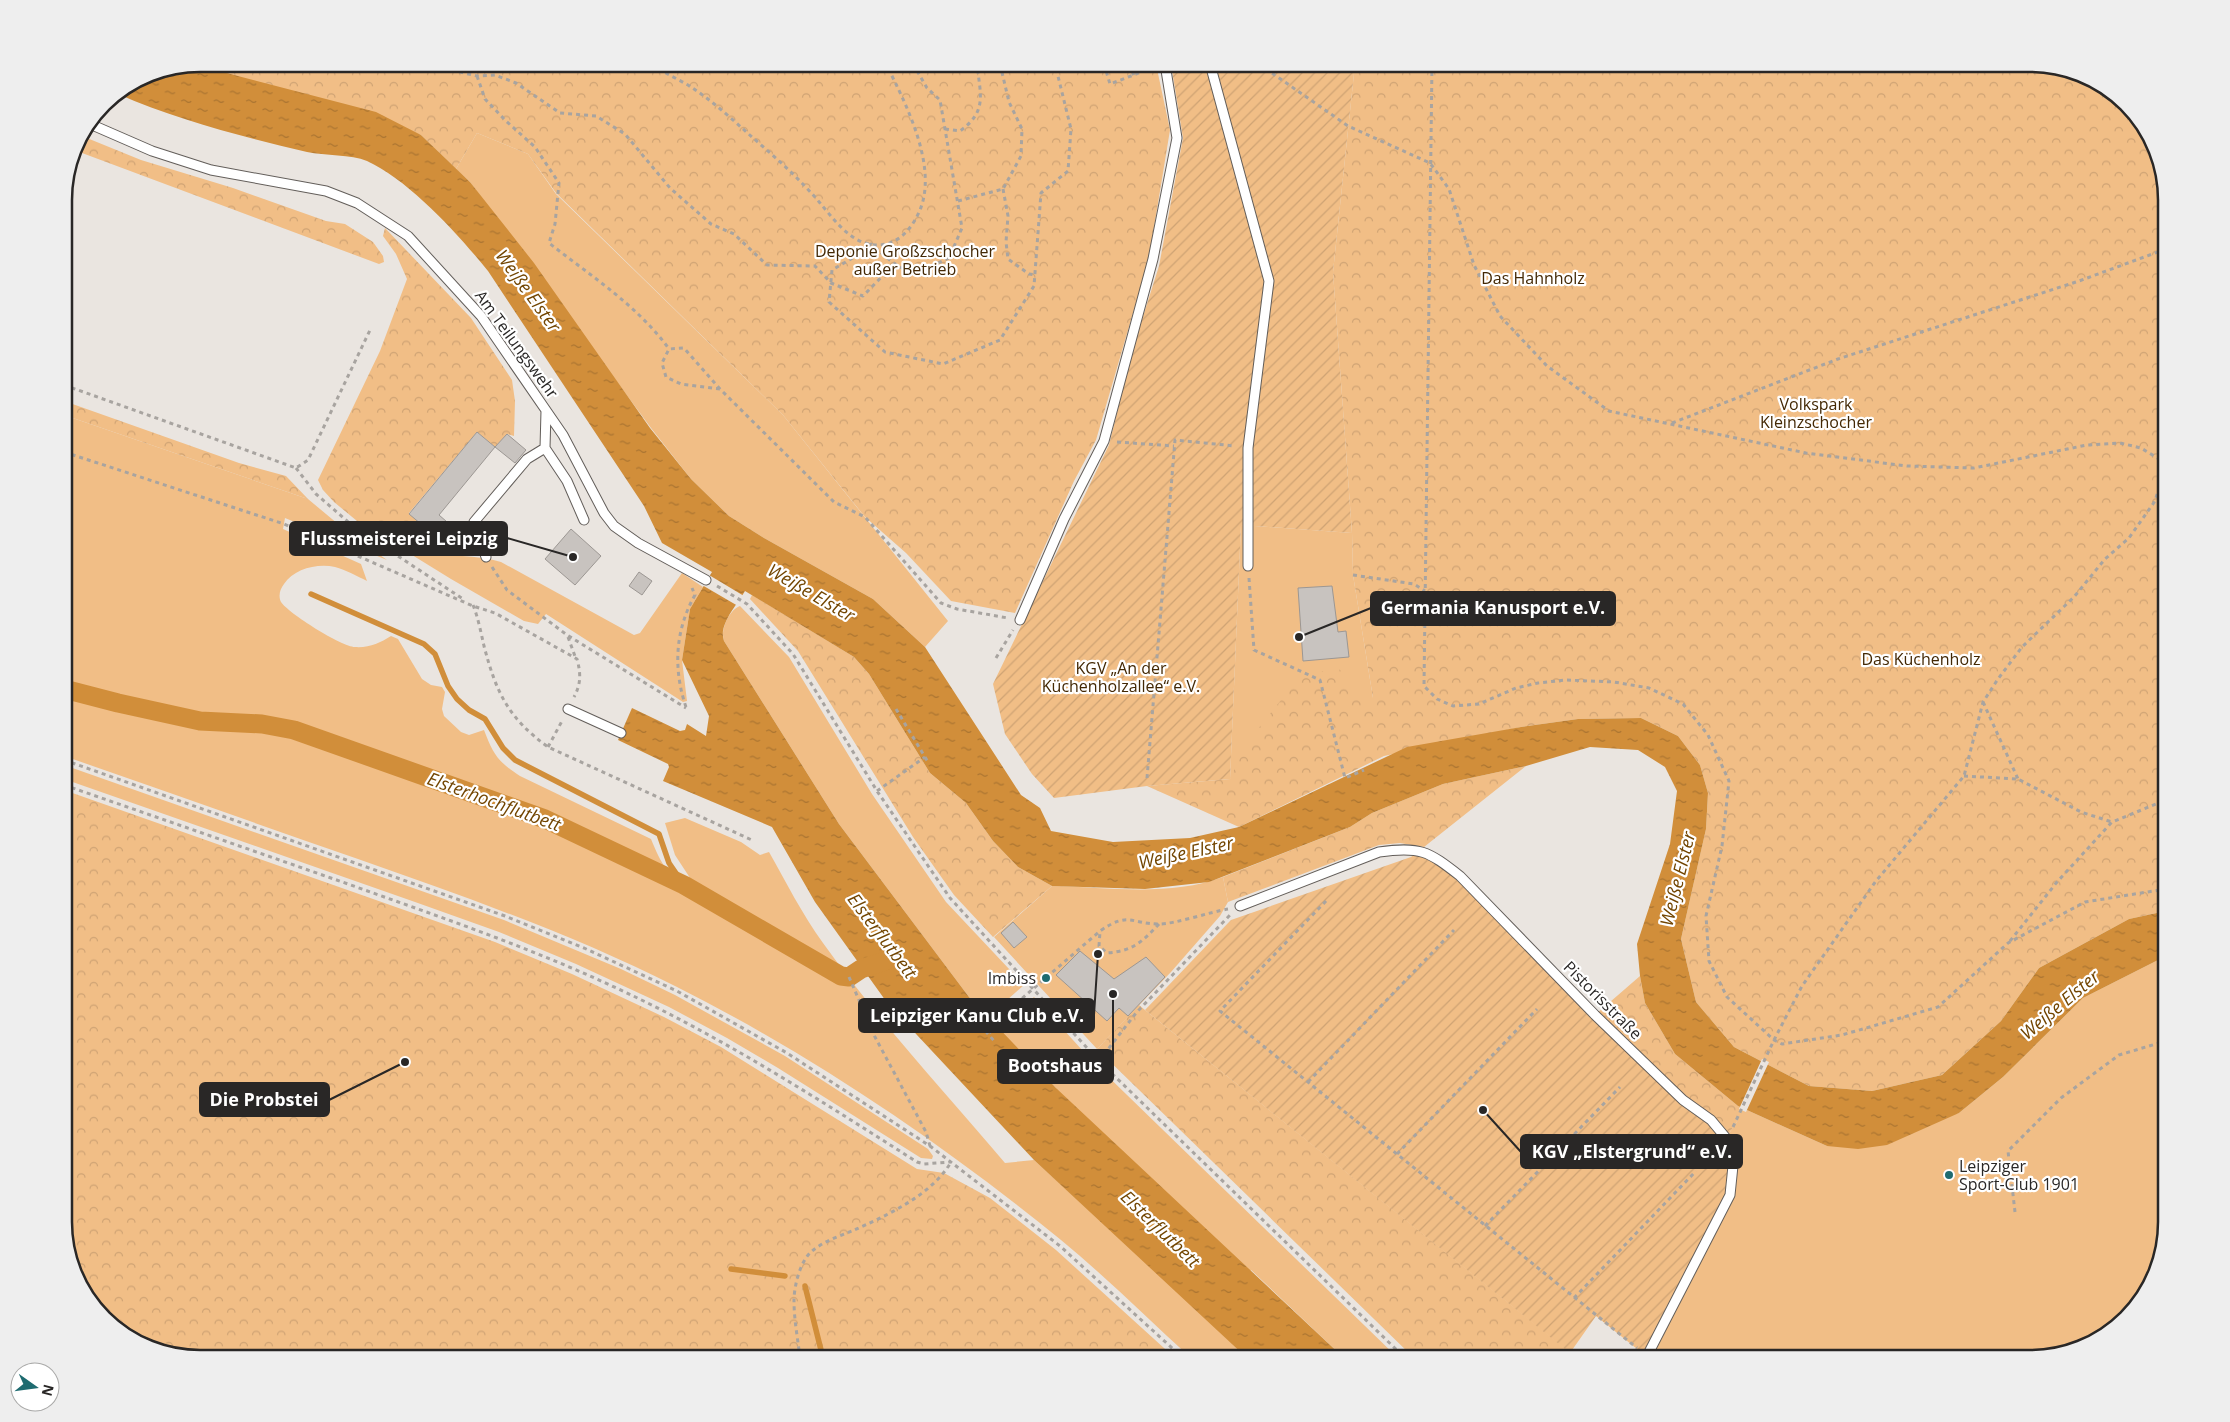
<svg xmlns="http://www.w3.org/2000/svg" width="2230" height="1422" viewBox="0 0 2230 1422" font-family="'Open Sans',sans-serif">
<defs>
<pattern id="forest-crowns" width="20" height="18" patternUnits="userSpaceOnUse" patternTransform="scale(1.25)"><rect width="20" height="18" fill="#f1be86"/><path d="M2 6a3 3 0 1 1 6 0M12 15a3 3 0 1 1 6 0" fill="none" stroke="#cfa374"/></pattern>
<pattern id="garden-furrows" width="10" height="10" patternUnits="userSpaceOnUse" patternTransform="scale(1.25)"><rect width="10" height="10" fill="#f1be86"/><path d="M-1 1l2-2M0 10L10 0M9 11l2-2" fill="none" stroke="#cfa374"/></pattern>
<pattern id="water-ripples" width="26" height="14" patternUnits="userSpaceOnUse" patternTransform="scale(1.25)"><rect width="26" height="14" fill="#d18e3a"/><path d="M2 4q2-2 4 0t4 0M15 11q2-2 4 0t4 0" fill="none" stroke="#aa7431"/></pattern>
</defs>
<rect width="100%" height="100%" fill="#eae5e0"/>
<path fill="#f1be86" d="M477,133L528,154L556,194L783,415L948,621L925,647L873,599L764,538L729,516L691,479L651,428L470,182L456,169Z
M64,415L308,499L350,534L387,560L285,518L283,529L361,564L367,581C357,576 346,570 335,567C317,563 294,569 284,584C280,589 278,596 281,602C288,613 342,647 355,647C369,648 380,643 391,636L398,639L422,679L431,685L442,687L445,692L442,709L444,716L461,732L469,735L484,730C493,754 498,762 520,776L651,839C661,863 667,877 692,887V881L675,855L665,823L685,818L741,842L760,855L769,852C786,882 802,914 823,943C878,1020 944,1091 1005,1163L1034,1160L1138,1255L1056,1088L998,1029L1034,997L1092,1061L1398,1358H1344L1251,1270L1207,1319L1247,1358H1191C1148,1319 1106,1277 1061,1240C943,1144 814,1056 677,987C574,935 466,897 358,859C260,825 162,790 64,756Z
M357,521C379,530 402,543 425,550C449,558 476,554 501,562L634,635L640,633L682,573L703,587L690,609L682,660L687,701L683,702L546,614L538,624L524,621L451,579Z
M1241,525L1352,533L1353,575L1373,698L1230,779Z
M740,606L789,657L872,794L946,902L1024,985L988,1017L969,997L839,824L724,641C720,630 729,610 740,606Z
M64,765L504,920L621,969L675,995L785,1056L928,1149L933,1156L932,1159L921,1158L778,1068L727,1038L669,1007L576,964L499,932L415,902L64,779Z
M1223,877L1228,902L1220,916L1171,972L1097,1049L994,937L1052,886C1107,887 1170,897 1223,877Z
M2166,956V1222L2143,1297L2098,1340L2030,1358H1646L1726,1138L1738,1120V1106L1827,1146L1959,1113L2003,1077L2083,998Z"/>
<path fill="url(#forest-crowns)" d="M200,64H1156L1170,130L1149,258L1096,440L1074,481L1015,613L951,601L906,553L865,517L783,415L556,193L528,154L477,133L456,169L421,135L196,65Z
M1355,64H2030L2105,87L2148,132L2166,200V911L2129,919L2039,968L2001,1021L1942,1075L1872,1091L1809,1086L1734,1047L1696,1002L1681,939L1706,829L1708,793L1700,765L1678,736L1641,718L1578,719L1521,727L1384,756L1239,827L1147,786L1230,779L1246,744L1281,700L1292,681L1338,666L1352,692L1373,698L1353,575L1352,533L1333,272Z
M82,136L141,160L233,188L326,221L345,224L373,242L383,256L384,262L379,264L74,150Z
M385,228L471,318L512,380L515,401L514,436L507,434L495,447L477,432L409,513L460,557L425,551L357,521L334,502L323,490L318,480L380,351L407,279L396,254L383,236Z
M64,401L239,463L286,476L308,499L64,415Z
M752,595L854,657L869,674L930,773L966,803L993,841L1018,867L1052,886L993,937L954,895L913,837L798,651L750,599Z
M1526,766L1424,847L1400,843L1379,845L1228,902L1223,877L1350,827L1372,813L1443,784Z
M64,790L495,942L572,974L664,1017L721,1047L917,1169L944,1173L990,1198L1056,1250L1175,1358H200L125,1335L82,1290L64,1230Z
M1640,976L1645,1003L1675,1054L1738,1106V1120L1726,1138L1595,1015Z
M1139,1005L1145,1010L1577,1358H1414L1097,1049Z"/>
<path fill="url(#garden-furrows)" d="M1171,64H1355L1333,272L1352,533L1241,525L1230,779L1147,786L1054,798L1032,774L1005,734L993,684L1109,445L1133,348L1159,266L1183,138Z
M1420,850L1440,860L1595,1015L1711,1120L1734,1156L1730,1195L1647,1357L1596,1316L1570,1353L1145,1010L1231,920L1411,857Z"/>
<path fill="url(#water-ripples)" d="M196,65L376,112L421,135L470,182L534,263L650,428L691,479L729,516L764,538L873,599L925,647L1021,795L1040,808L1051,831L1113,842L1190,838L1239,827L1407,747L1521,727L1578,719L1641,718L1678,736L1700,765L1708,793L1706,829L1681,939L1696,1002L1734,1047L1809,1086L1872,1091L1942,1075L2001,1021L2039,968L2129,919L2166,911V956L2083,998L2003,1077L1959,1113L1887,1145L1858,1149L1827,1146L1738,1106L1675,1054L1645,1003L1640,976L1637,944L1670,844L1677,791L1665,767L1638,750L1590,747L1526,766L1443,784L1372,813L1350,827L1209,882L1145,889L1052,886L1018,867L993,841L966,803L930,773L869,674L854,657L745,591C737,605 718,625 724,641L839,824L969,997L1056,1088L1344,1358H1247L1034,1160L888,1004L815,902L772,827L663,781L669,767L668,764L618,740L632,708L680,731L685,730L687,724L706,736L709,716L682,660L690,609L712,572L662,543L644,506L488,271C459,235 409,180 367,161C351,154 325,156 307,152C244,137 177,120 118,94L148,74Z"/>
<path fill="#eae5e0" d="M709,575L744,596L738,606L702,585Z
M1762,1059L1769,1062L1746,1112L1739,1109Z"/>
<g fill="none" stroke-linecap="round" stroke-linejoin="round">
<path stroke="#d18e3a" stroke-width="5.5" d="M311,594L424,644L435,654L448,686L457,699L469,710L485,719L503,748L515,760L659,834L669,863L684,885
M731,1269L785,1276
M805,1286L823,1358"/>
<path stroke="#d18e3a" stroke-width="19" d="M64,689L118,703L200,721L262,724L294,730L545,819L684,885L841,976L849,977L861,969L885,961"/>
</g>
<path fill="#c8c3bf" stroke="#9c9793" d="M477,432L495,447L439,515L469,541L458,555L409,514Z
M507,434L526,450L515,463L495,447Z
M571,529L601,556L575,585L545,559Z
M639,572L652,581L642,595L629,586Z
M1332,586L1338,632L1346,631L1349,657L1303,661L1298,588Z
M1013,922L1027,937L1014,948L1001,933Z
M1080,951L1114,979L1146,957L1165,977L1128,1016L1119,1008L1107,1021L1056,975Z"/>
<g fill="none" stroke-linecap="round" stroke-linejoin="round">
<g stroke="#635e5a" stroke-width="11">
<path id="lane" d="M1210,64L1269,281L1248,448V566
M90,124L152,151L211,170L326,191L357,203L408,236L481,316L563,435L604,513L614,526L638,543L706,580
M546,411L545,448L567,481L584,520
M486,557L474,522L527,459L545,448
M1020,620L1064,519L1104,441L1153,259L1177,138L1165,64
M568,709L621,733
M1240,906L1379,852C1420,846 1428,851 1460,876L1595,1015L1683,1100L1711,1120L1726,1138L1734,1156L1730,1195L1646,1358"/>
</g>
<path stroke="#a8a4a0" stroke-width="3" stroke-dasharray="4 4" stroke-linecap="butt" d="M437,64L443,68L477,76L495,75L516,83L560,113L596,116L625,134L670,188L711,224L734,234L767,265L815,266L831,283L863,296L894,264
M652,64C665,74 681,80 694,89C715,103 734,121 752,137C776,158 800,179 820,203C832,217 846,237 865,243C891,251 910,234 920,210C938,166 906,104 886,64
M913,64L927,88L940,100L962,228L949,258C906,278 906,274 871,244L856,256L832,270L829,302L885,352L943,364L1000,340L1034,286L1041,193L1068,171L1071,129L1055,64
M1104,64L1110,84L1152,68
M1129,64L1134,76
M1259,64L1348,126L1430,163L1449,189L1474,265L1500,316L1547,366L1609,411L1806,453L1907,466L1974,468L2087,445L2120,443L2141,448L2159,459
M1432,64L1424,686L1437,699L1453,706L1479,704L1516,688L1538,683L1566,680L1614,682L1649,688L1683,704L1708,735L1729,781L1722,846L1706,916L1709,961L1727,997L1774,1040L1782,1044L1842,1035L1938,1007L2008,943L2085,902L2166,889
M477,76L485,99L506,121L535,147L559,183L555,224L549,243C591,276 638,306 669,349
M945,129L960,131C988,111 980,94 977,64
M1003,189L1008,216L1006,242L1008,259L1029,274L1035,275
M958,201L1003,189L1021,156L1022,129L1009,102L1000,64
M64,385L296,468L308,460L371,328
M720,389L681,384L666,377L662,363L669,349L684,348L720,389L834,502L865,517L941,603L957,609L1008,618
M1672,423L1838,359L2079,281L2166,249
M1117,442L1174,446
M64,452L284,524L473,606L495,613L577,659C581,674 581,684 574,697
M296,468L316,494L354,527L463,599
M492,567L507,590L567,635L686,708
M1353,575L1414,584L1425,591
M1249,578L1254,650L1320,680L1345,778L1364,770
M717,586L747,604L793,654L877,791L950,898L1099,1061L1405,1358
M473,605C478,617 481,633 484,646C496,692 508,718 548,747L754,841
M568,637L576,659
M996,658L1013,630
M1983,702L2018,779
M686,707C673,669 675,630 695,595L692,588
M896,709L928,762
M548,747L562,721
M64,760L505,916L584,948L677,991L787,1053L930,1146L1060,1246L1183,1358
M1964,776L2018,779L2081,812L2112,822
M1147,778L1175,440L1235,446
M64,785C159,818 254,851 348,884C437,916 526,946 612,986C719,1035 818,1099 917,1162L924,1164L950,1162
M877,791L925,757
M1326,901L1220,1011L1637,1348
M1159,924C1142,942 1133,951 1107,953L1099,946L1100,931C1129,911 1131,924 1159,924C1175,924 1210,912 1228,909
M2010,941L2057,882L2112,822L2166,800
M849,977L875,1037L926,1132L930,1146
M1004,1014L1100,931
M975,1019L995,1042
M981,1026L1000,1009L1007,1018L988,1034
M1099,1061L1136,1013L1231,914
M1308,1082L1454,930
M1733,1127L1774,1040L1802,986L1876,881L1964,776L1983,702L1998,679L2022,647L2074,597L2105,559L2129,538L2155,501L2159,488V459L2166,420
M1397,1154L1537,1009
M2015,1212L2008,1151L2061,1098L2119,1055L2166,1041
M1485,1226L1620,1087
M1574,1298L1696,1171
M800,1358C798,1340 794,1320 794,1301C794,1286 800,1262 811,1252C822,1242 839,1236 852,1231C886,1216 932,1195 951,1162"/>
<use href="#lane" stroke="#fff" stroke-width="9"/>
</g>
<g fill="#1e6b70" stroke="#fff" stroke-width="2">
<circle cx="1046" cy="978" r="5"/>
<circle cx="1949" cy="1175" r="5"/>
</g>
<g text-anchor="middle" stroke-width="4.5" stroke-linejoin="round" paint-order="stroke">
<g font-size="16" fill="#432804" stroke="#fff">
<text x="905" y="257">Deponie Großzschocher<tspan x="905" dy="18">außer Betrieb</tspan></text>
<text x="1533" y="284">Das Hahnholz</text>
<text x="1816" y="410">Volkspark<tspan x="1816" dy="18">Kleinzschocher</tspan></text>
<text x="1921" y="665">Das Küchenholz</text>
<text x="1121" y="674">KGV „An der<tspan x="1121" dy="18">Küchenholzallee“ e.V.</tspan></text>
</g>
<g font-size="16" fill="#292726" stroke="#fff">
<text transform="translate(517 344) rotate(54)" y="6">Am Teilungswehr</text>
<text transform="translate(1603 1000) rotate(45)" y="6">Pistorisstraße</text>
</g>
<g font-size="16" fill="#292726" stroke="#fff" text-anchor="end">
<text x="1036" y="984">Imbiss</text>
<text x="1959" y="1172" text-anchor="start">Leipziger<tspan x="1959" dy="18">Sport-Club 1901</tspan></text>
</g>
<g font-size="18" font-style="italic" fill="#724501" stroke="#fff">
<text transform="translate(528 291) rotate(54)" y="6">Weiße Elster</text>
<text transform="translate(811 593) rotate(30)" y="6">Weiße Elster</text>
<text transform="translate(494 802) rotate(20)" y="6">Elsterhochflutbett</text>
<text transform="translate(1186 853) rotate(-12)" y="6">Weiße Elster</text>
<text transform="translate(1678 879) rotate(-76)" y="6">Weiße Elster</text>
<text transform="translate(882 936) rotate(53)" y="6">Elsterflutbett</text>
<text transform="translate(2060 1005) rotate(-40)" y="6">Weiße Elster</text>
<text transform="translate(1160 1229) rotate(44)" y="6">Elsterflutbett</text>
</g>
</g>
<path d="M0 0H2230V1422H0ZM200 72H2030A128 128 0 0 1 2158 200V1222A128 128 0 0 1 2030 1350H200A128 128 0 0 1 72 1222V200A128 128 0 0 1 200 72Z" fill="#eee" fill-rule="evenodd"/>
<path fill="none" stroke="#292726" stroke-width="2.5" d="M200 72H2030A128 128 0 0 1 2158 200V1222A128 128 0 0 1 2030 1350H200A128 128 0 0 1 72 1222V200A128 128 0 0 1 200 72Z"/>
<path fill="none" stroke="#292726" stroke-width="2" d="M573 557L507 538M1299 637L1371 608M1098 954L1094 1015M1113 994L1113 1066M405 1062L329 1100M1483 1110L1521 1152"/>
<g fill="#292726" stroke="#fff" stroke-width="2">
<circle cx="573" cy="557" r="5"/>
<circle cx="1299" cy="637" r="5"/>
<circle cx="1098" cy="954" r="5"/>
<circle cx="1113" cy="994" r="5"/>
<circle cx="405" cy="1062" r="5"/>
<circle cx="1483" cy="1110" r="5"/>
</g>
<g fill="#292726" stroke="#292726" stroke-width="2">
<rect x="290" y="522" width="217" height="33" rx="5"/>
<rect x="1371" y="592" width="244" height="33" rx="5"/>
<rect x="859" y="999" width="235" height="33" rx="5"/>
<rect x="998" y="1050" width="115" height="33" rx="5"/>
<rect x="200" y="1083" width="129" height="33" rx="5"/>
<rect x="1521" y="1135" width="221" height="33" rx="5"/>
</g>
<g font-size="18" text-anchor="middle" font-weight="bold" fill="#fff">
<text x="399" y="545">Flussmeisterei Leipzig</text>
<text x="1493" y="614">Germania Kanusport e.V.</text>
<text x="977" y="1022">Leipziger Kanu Club e.V.</text>
<text x="1055" y="1072">Bootshaus</text>
<text x="264" y="1106">Die Probstei</text>
<text x="1632" y="1158">KGV „Elstergrund“ e.V.</text>
</g>
<g transform="translate(35 1387) rotate(104)"><circle r="24" fill="#ffffff" stroke="#a9a9a8"/>
<path d="M0-4L9 19L0 12L-9 19Z" fill="#1e6b70"/>
<text y="-8" font-size="14" font-weight="bold" text-anchor="middle" fill="#292726">N</text>
</g>
</svg>
